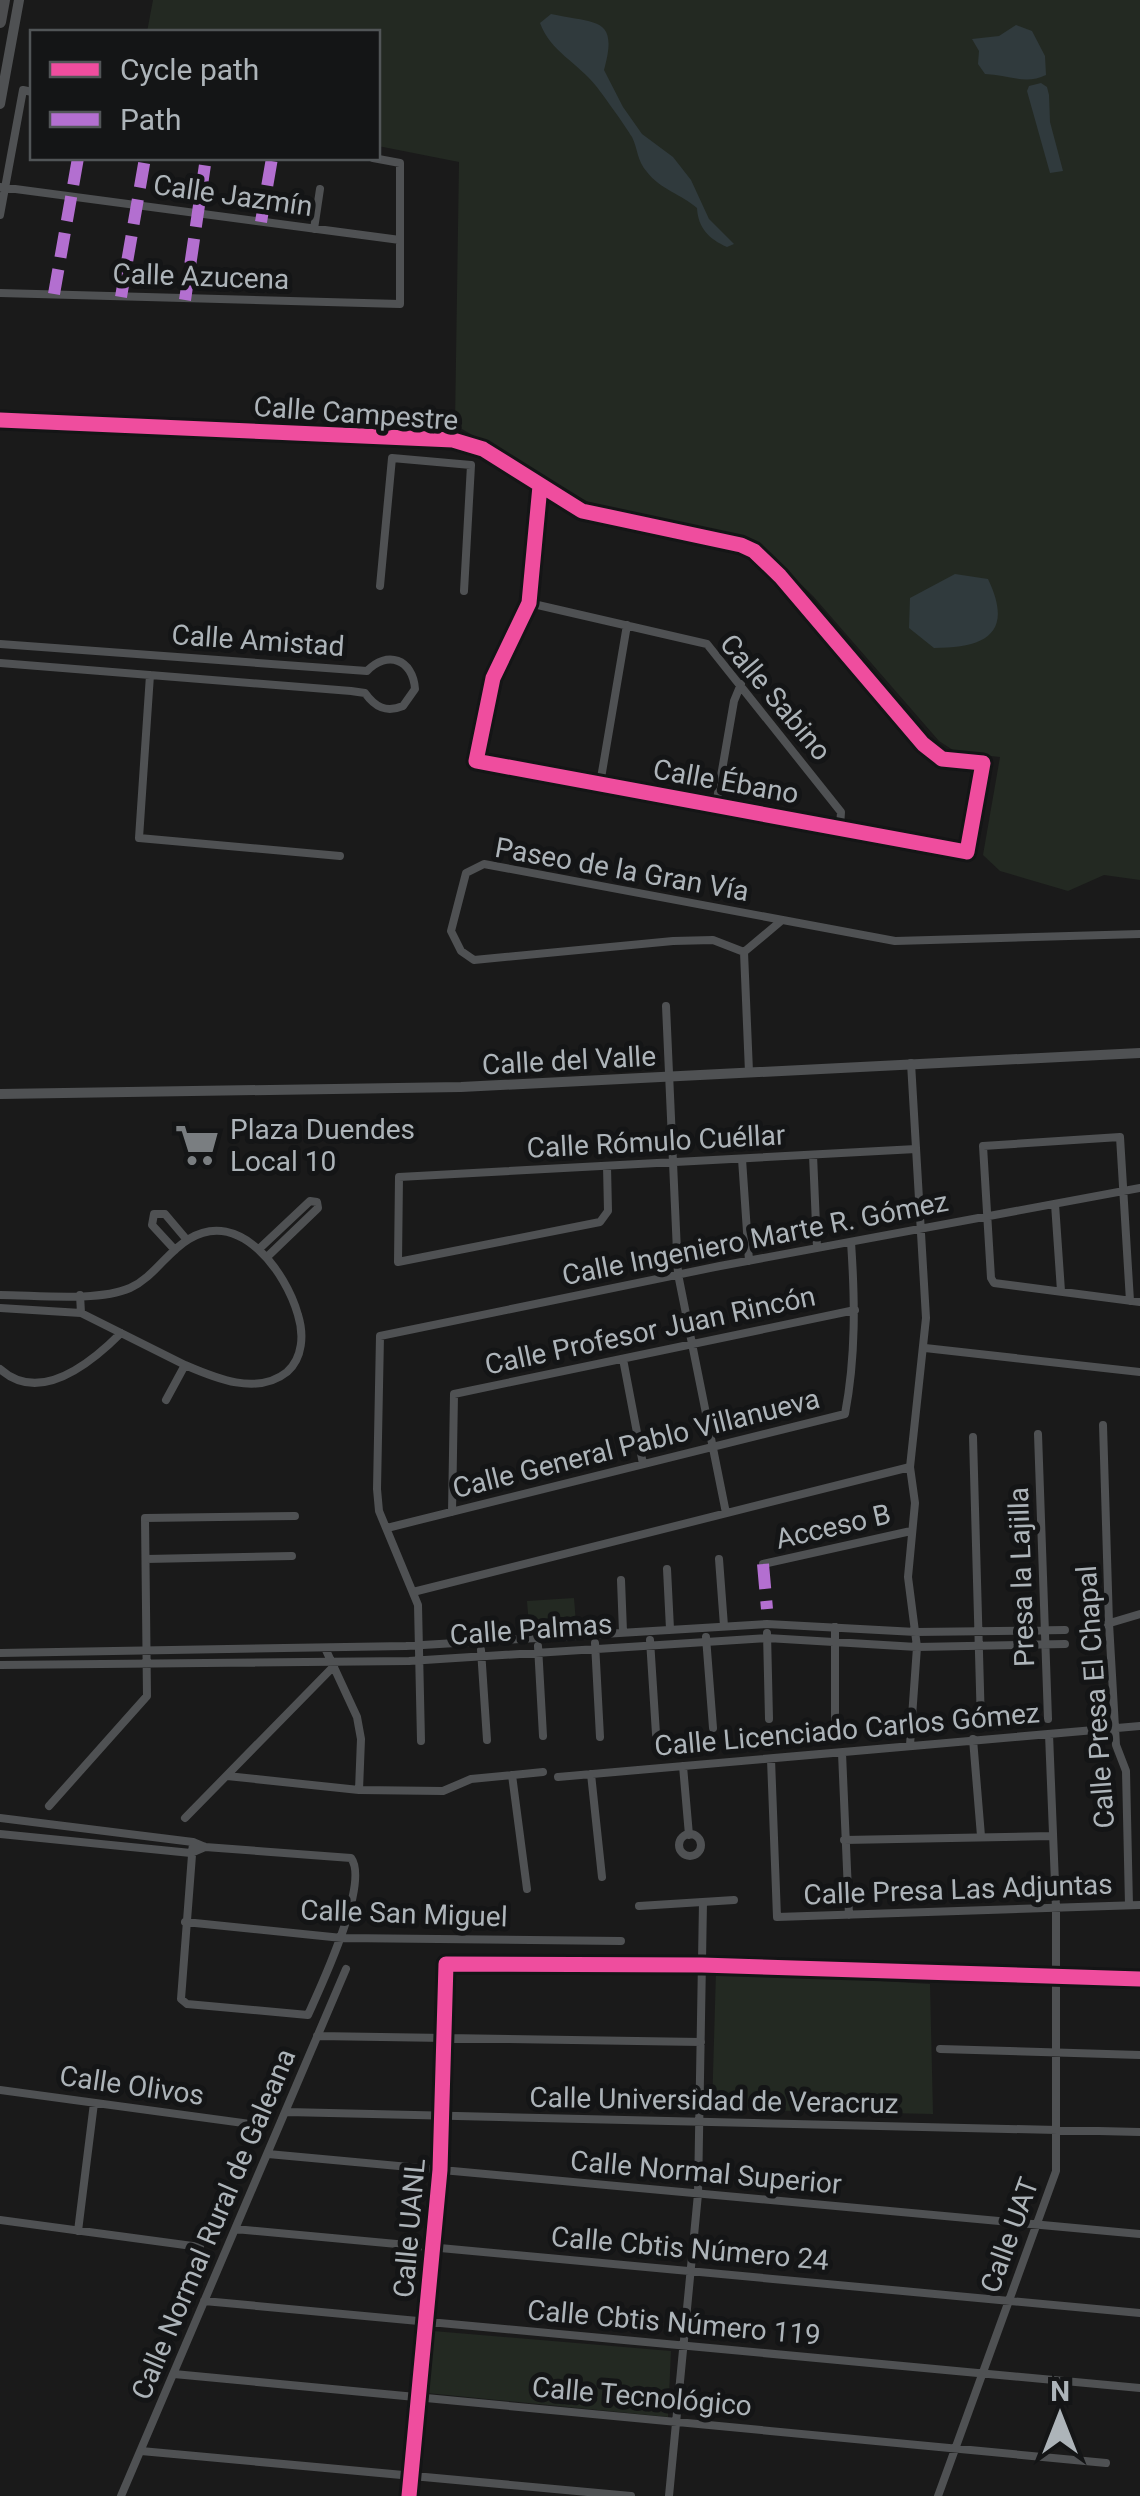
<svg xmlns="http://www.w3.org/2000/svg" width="1140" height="2496" viewBox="0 0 1140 2496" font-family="Roboto,sans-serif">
<rect width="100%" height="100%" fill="#1a1a1a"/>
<path fill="#232922" d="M153,0H1140V880L1104,875L1068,891L1000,871L983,855L1000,757L956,752L939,741L813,596L756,541L588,502L455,425L459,162L378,146V32H147Z
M574,1598L576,1623L529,1626L527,1601Z
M716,1971L930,1984L933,2114L712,2109Z
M433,2331L671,2351L668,2417L427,2393Z"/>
<path fill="#303a3d" d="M551,14C596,24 619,16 604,70L623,107L642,134L673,157L691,180L709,219L734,244L727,247C709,239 698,228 697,208C681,194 661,190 647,172C637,161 638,149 632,137C626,127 604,96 596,86C578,63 550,51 540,23Z
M1016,25L1032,31L1045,56L1046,75C1026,85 1008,75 985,74L978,64L979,51L972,39L999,36Z
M1041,83L1047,87L1049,95L1050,122L1063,171L1050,173L1027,91L1029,86Z
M955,574L988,579C1014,633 986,648 934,648L909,628L910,598Z"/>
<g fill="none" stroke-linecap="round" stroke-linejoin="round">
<path stroke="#4f5153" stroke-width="8" d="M0,187L400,240
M0,215L23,90L32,92
M314,229L320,189
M0,293L400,304V163L373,158
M0,420L453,440L483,449L582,511L741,545L754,551L780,576L923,744L942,759L983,763L967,852L476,761L493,678L529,603L540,486
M380,586L392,458L471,465L464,591
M529,603L707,644L841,812L840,827
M0,644L367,671C387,650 413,659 415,689L403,706C386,713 375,707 365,693L351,691L0,663
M150,675L139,838L340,856
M600,784L627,625
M716,805L734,701L741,684
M744,952L713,940L673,941L474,960L461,951L451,931L466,873L484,864L895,941L1140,934
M666,1006L678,1274L726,1513
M749,1072L744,952L781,921
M813,1155L817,1248
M742,1159L749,1261
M607,1166L608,1211L600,1222L398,1262L399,1177L916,1149
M1055,1204L1061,1291
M259,1249L310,1201L317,1202L318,1208L267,1257
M175,1250L152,1225L154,1214H165L187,1240
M0,1295C36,1295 98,1302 130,1288C154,1277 167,1252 189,1239C240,1208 286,1272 298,1315C304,1334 303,1358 287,1372C257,1396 215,1378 185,1365
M80,1295L81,1313L185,1365L166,1400
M1130,1301L1120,1137L983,1146L991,1278L994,1283L1140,1302
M0,1308L81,1313
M925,1348L1140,1372
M623,1359L643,1464
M0,1369C40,1405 91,1363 121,1333
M1103,1425L1109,1623L1116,1745L1126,1771L1129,1905
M1038,1434L1048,1719
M973,1437L981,1725
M452,1512L454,1394L855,1310
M387,1528L845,1414C856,1356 855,1300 851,1242
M146,1559L292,1556
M719,1559L724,1626
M763,1564L911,1531
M667,1569L670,1629
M621,1580L623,1632
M413,1592L910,1467
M835,1627V1721
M1083,1631L1140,1614
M767,1633L769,1719
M706,1637L713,1728
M650,1640L656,1734
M595,1643L600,1737
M538,1646L543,1736
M325,1648L357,1717L361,1739L359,1790
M481,1650L487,1740
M0,1653L406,1646L767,1624L916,1632L1065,1630
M0,1665L409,1661L767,1638L917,1647L1065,1644
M973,1739L981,1836
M421,1741L418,1605L379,1511L377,1489L380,1336L720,1266L1140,1188
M910,1745L917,1647L908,1577L915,1503L910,1467L926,1318L911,1063
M842,1753L849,1915
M771,1759L777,1917L1140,1905
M683,1766L689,1835
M591,1774L602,1877
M512,1775L527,1889
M227,1776L359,1790L443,1791L471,1779L543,1772
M558,1777L1140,1726
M49,1806L147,1696L145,1518L295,1516
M0,1818L193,1842L205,1847L351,1858C370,1883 321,1986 308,2015L187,2004L181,1999L193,1842
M185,1818L334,1666
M0,1834L191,1853L205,1847
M679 1845a11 11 0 1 1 22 0a11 11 0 1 1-22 0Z
M844,1840L1052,1836
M639,1906L734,1900
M185,1922L342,1938L621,1941
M317,2036L701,2042
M940,2049L1140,2055
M0,2090L258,2125
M287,2112L1140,2132
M268,2154L1140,2234
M0,2220L200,2247
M235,2229L1140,2313
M78,2231L94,2103
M204,2301L1140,2388
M174,2374L1106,2463
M141,2451L631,2496
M121,2496L346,1969
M409,2496L440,2170L446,1964L702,1965L1140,1979
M669,2496L698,2194L703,1902
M938,2496L1056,2171V1908L1049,1734"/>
<path stroke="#4f5153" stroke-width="10" d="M0,104L19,0
M0,1094L461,1087L1140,1053"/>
<path stroke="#4c4d4f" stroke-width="12" d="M0,22L4,0"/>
<path stroke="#b36fd0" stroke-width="12" stroke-dasharray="25 12" stroke-linecap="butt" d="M261,222L272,158
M54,294L78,158
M121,297L145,158
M185,300L206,158
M763,1564L767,1609"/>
<g stroke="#141516" stroke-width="21">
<path id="cycleway" d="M0,420L453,440L483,449L582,511L741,545L754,551L780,576L923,744L942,759L983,763L967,852L476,761L493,678L529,603L540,486
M409,2496L440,2170L446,1964L702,1965L1140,1979"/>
</g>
<use href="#cycleway" stroke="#ef4d9e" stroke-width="15"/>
</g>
<defs>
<g id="supermarket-bare" transform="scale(3.45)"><path d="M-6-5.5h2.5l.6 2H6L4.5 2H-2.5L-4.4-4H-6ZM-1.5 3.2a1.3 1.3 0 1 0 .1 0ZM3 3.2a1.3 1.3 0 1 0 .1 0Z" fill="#7a7e81" stroke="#141516" stroke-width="2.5" paint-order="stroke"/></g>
</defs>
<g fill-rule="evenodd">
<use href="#supermarket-bare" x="197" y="1145"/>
</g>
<g text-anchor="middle" stroke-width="10" stroke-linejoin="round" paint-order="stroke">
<g font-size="28" fill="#adb4b9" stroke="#141516">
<text transform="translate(233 195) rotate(8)" y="10">Calle Jazmín</text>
<text transform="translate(201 276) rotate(2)" y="10">Calle Azucena</text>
<text transform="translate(356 413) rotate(4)" y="10">Calle Campestre</text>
<text transform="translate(258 640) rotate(4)" y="10">Calle Amistad</text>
<text transform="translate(776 697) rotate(50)" y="10">Calle Sabino</text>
<text transform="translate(726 781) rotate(10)" y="10">Calle Ébano</text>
<text transform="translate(622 869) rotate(10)" y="10">Paseo de la Gran Vía</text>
<text transform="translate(569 1060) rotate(-3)" y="10">Calle del Valle</text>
<text transform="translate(656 1141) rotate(-3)" y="10">Calle Rómulo Cuéllar</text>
<text transform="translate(755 1238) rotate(-11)" y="10">Calle Ingeniero Marte R. Gómez</text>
<text transform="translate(650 1330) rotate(-12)" y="10">Calle Profesor Juan Rincón</text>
<text transform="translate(636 1443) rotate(-14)" y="10">Calle General Pablo Villanueva</text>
<text transform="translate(833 1526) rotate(-13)" y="10">Acceso B</text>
<text transform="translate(1021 1577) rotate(-92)" y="10">Presa la Lajilla</text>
<text transform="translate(531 1629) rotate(-4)" y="10">Calle Palmas</text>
<text transform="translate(1095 1697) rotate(-94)" y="10">Calle Presa El Chapal</text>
<text transform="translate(847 1729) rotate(-5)" y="10">Calle Licenciado Carlos Gómez</text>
<text transform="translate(958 1889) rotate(-2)" y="10">Calle Presa Las Adjuntas</text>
<text transform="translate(404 1913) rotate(2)" y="10">Calle San Miguel</text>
<text transform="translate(132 2085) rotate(8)" y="10">Calle Olivos</text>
<text transform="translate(714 2100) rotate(1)" y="10">Calle Universidad de Veracruz</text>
<text transform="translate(706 2172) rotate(5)" y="10">Calle Normal Superior</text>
<text transform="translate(213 2224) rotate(-67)" y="10">Calle Normal Rural de Galeana</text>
<text transform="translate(409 2228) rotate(-85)" y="10">Calle UANL</text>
<text transform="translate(1009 2235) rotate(-70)" y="10">Calle UAT</text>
<text transform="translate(690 2248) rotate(5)" y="10">Calle Cbtis Número 24</text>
<text transform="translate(674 2322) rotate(5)" y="10">Calle Cbtis Número 119</text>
<text transform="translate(642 2396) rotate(5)" y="10">Calle Tecnológico</text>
</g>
<g font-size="28" fill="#adb4b9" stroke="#141516" text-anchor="start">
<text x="230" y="1139">Plaza Duendes<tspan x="230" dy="32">Local 10</tspan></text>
</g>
</g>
<rect x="30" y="30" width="350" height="130" fill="#141516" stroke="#515557" stroke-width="2.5"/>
<rect x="50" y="62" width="50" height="15" fill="#ef4d9e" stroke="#515557" stroke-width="2.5"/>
<text x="120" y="80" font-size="30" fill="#adb4b9">Cycle path</text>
<rect x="50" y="112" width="50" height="15" fill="#b36fd0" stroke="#515557" stroke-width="2.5"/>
<text x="120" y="130" font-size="30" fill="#adb4b9">Path</text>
<g transform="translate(1060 2416)" stroke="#141516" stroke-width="8" paint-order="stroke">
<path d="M0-8L18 38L0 25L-18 38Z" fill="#adb4b9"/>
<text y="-15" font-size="28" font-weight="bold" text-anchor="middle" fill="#adb4b9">N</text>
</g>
</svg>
